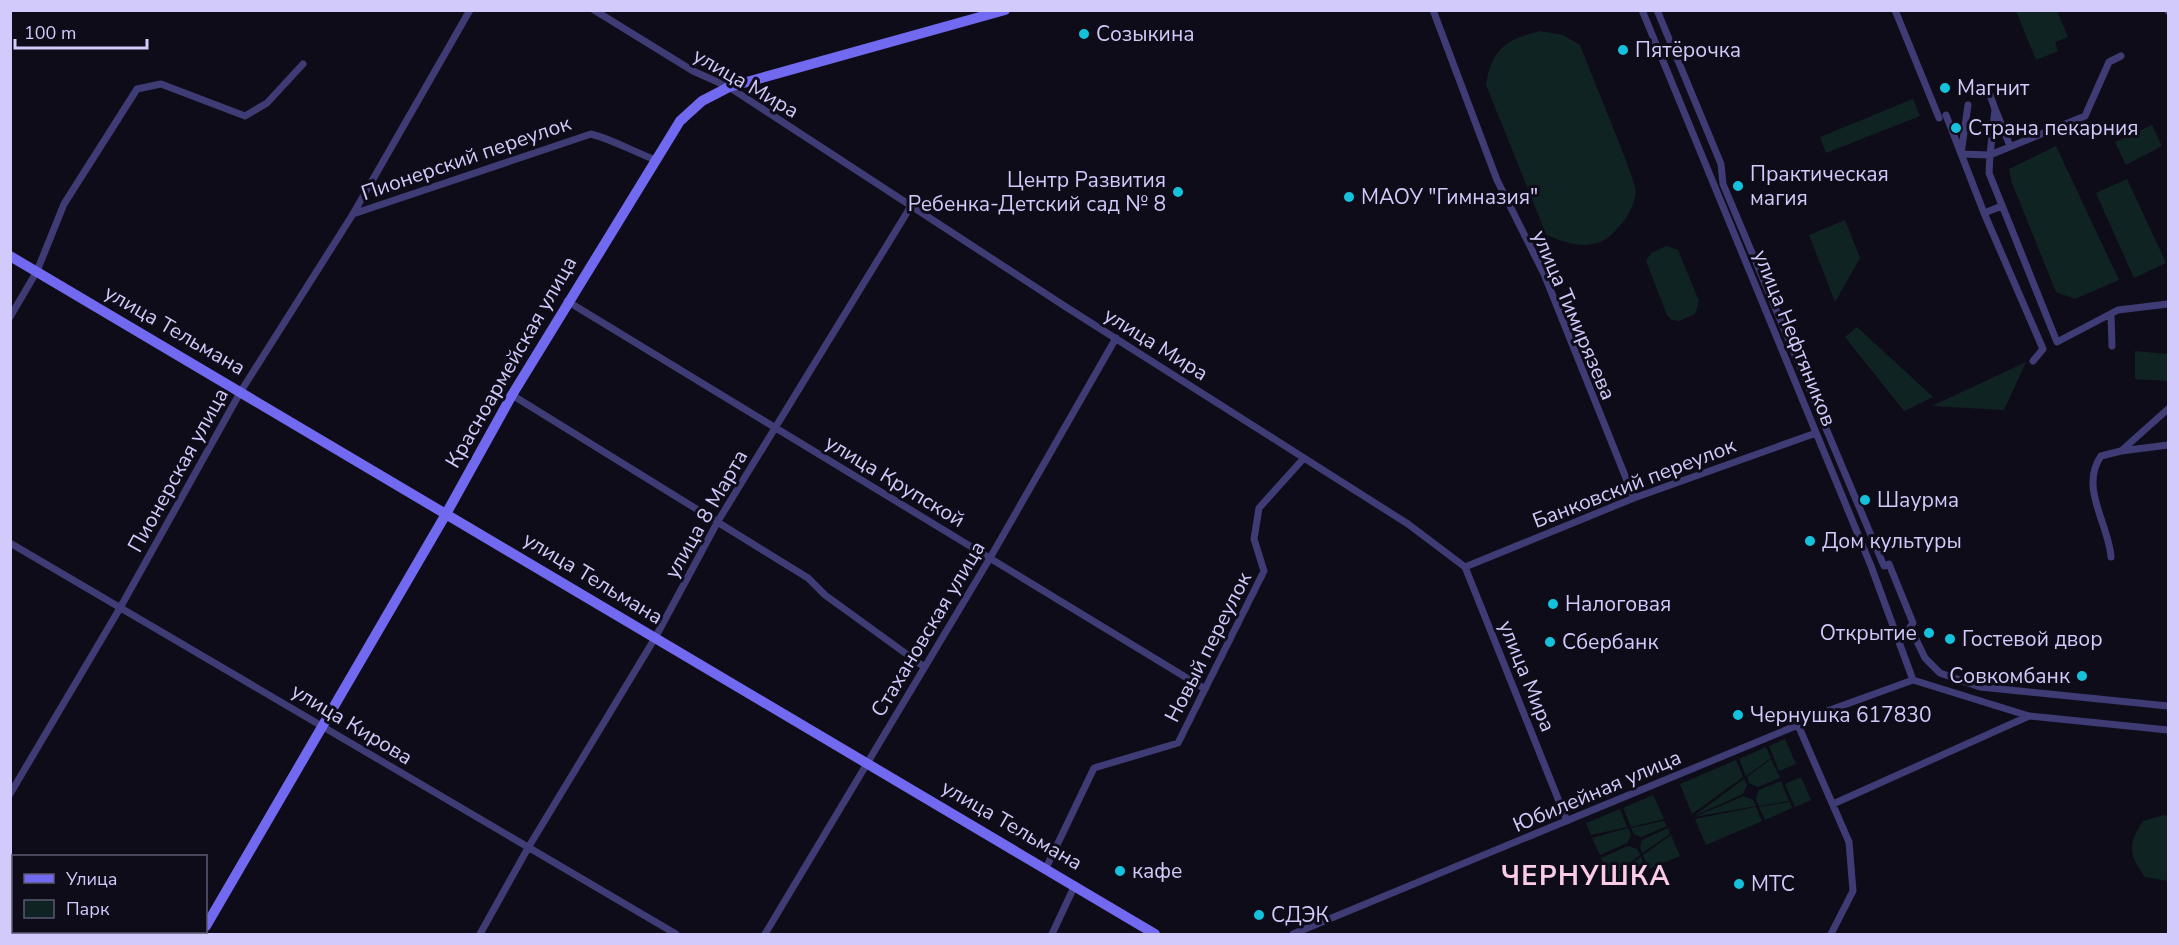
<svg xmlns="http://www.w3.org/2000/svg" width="2179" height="945" viewBox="0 0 2179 945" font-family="'Nunito Sans',sans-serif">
<rect width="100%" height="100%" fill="#0f0c1a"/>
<path fill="#102323" d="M2016,11H2057L2068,37L2055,42L2058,51L2036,60Z
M1540,31L1563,35L1580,45C1587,65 1637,182 1636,192C1633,211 1624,222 1611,235C1593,252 1565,244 1546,234L1486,85C1492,48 1506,40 1540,31Z
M1913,99L1920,116L1826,153L1820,137Z
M2152,125L2162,146L2126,165L2115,142Z
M2056,146L2119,280L2075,299L2056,292L2012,183L2009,169Z
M2127,179L2166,263L2134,278L2096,193Z
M1845,220L1860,258L1835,302L1809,235Z
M1666,246L1678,250L1699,301L1695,314L1679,321L1672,320L1667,315L1646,261L1651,253Z
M1857,327L1933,397L1904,411L1845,337Z
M2135,351L2168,354V381L2135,379Z
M2026,362L2004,410L1932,406Z
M1785,739L1796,764L1779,771L1769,746Z
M1766,747L1771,758L1746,776L1739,759Z
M1771,759L1780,778L1758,787L1749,783L1747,777Z
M1736,760L1743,777L1692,814L1680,784Z
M1801,777L1811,800L1795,807L1785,784Z
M1744,779L1747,785L1743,794L1694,816Z
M1781,781L1789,801L1759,806L1756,799L1759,790Z
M1653,795L1664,819L1631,827L1623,808Z
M1744,796L1753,800L1756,806L1694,817Z
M1790,802L1792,808L1765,820L1759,807Z
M1756,807L1762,821L1706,845L1695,819Z
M1620,809L1627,827L1591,835L1586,823Z
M2164,815L2168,816V881L2145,877C2129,855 2127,845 2143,821Z
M1664,821L1667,826L1641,837L1634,834L1631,828Z
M1628,828L1631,835L1627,843L1600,855L1592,838Z
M1668,828L1670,834L1642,853L1640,847L1642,840Z
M1671,835L1680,856L1649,869L1643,855Z
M1628,846L1637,849L1640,855L1610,878L1601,858Z
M1641,857L1647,870L1613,885L1610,879Z"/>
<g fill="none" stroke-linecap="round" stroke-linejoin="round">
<path stroke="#3f3b75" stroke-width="7" d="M594,10L693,71L729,87L1066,307L1408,524L1465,567L1567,821
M1433,10L1497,180L1544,274L1634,498
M1642,10L1871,566L1913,680
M1657,10L1721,164L1723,184L1884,566L1889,564L1913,623L1910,627L1925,658L1940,673L1980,687L2168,706
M1895,10L1939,118
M2168,10V11
M2121,56L2109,62L2085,116L1990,155L1989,173L2057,342L2118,310L2168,304
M1968,105L1961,154L1990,155L1995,109L1990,95
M1996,111L2010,146
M1946,115L1984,213L2043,349L2033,361
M1984,213L2002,206
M353,214L591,134C614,140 634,152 656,160
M567,301L1205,689
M2111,314L2112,346
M10,317L37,271L64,204L137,89L161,84L245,116L267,103L303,64
M512,395L808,578L825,595L923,666
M2121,451L2168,445
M10,543L676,934
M2111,557C2109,525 2079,487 2101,456L2121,451L2168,409
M1465,567L1634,498L1816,433
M1913,680L2029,716L2168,730
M1798,725L1849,842L1853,891L1831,934
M10,794L120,608L241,391L353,214L470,10
M1833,804L2029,716
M1046,868L1094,768L1178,743L1264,571L1254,539L1259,508L1304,458
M480,934L528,848L655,638L718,521L911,206
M765,934L990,558L1116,338
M1052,934L1075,885
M1293,934L1798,725L1808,718L1913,680"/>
<path stroke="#716af1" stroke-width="10" d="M10,256L1155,934
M206,926L446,514L512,395L680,121L702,101L729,87L1005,10"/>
</g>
<g fill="#14c2dc" stroke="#0f0c1a" stroke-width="2">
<circle cx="1084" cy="34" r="6"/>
<circle cx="1623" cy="50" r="6"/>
<circle cx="1945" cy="88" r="6"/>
<circle cx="1956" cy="128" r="6"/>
<circle cx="1738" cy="186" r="6"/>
<circle cx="1178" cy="192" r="6"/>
<circle cx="1349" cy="197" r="6"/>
<circle cx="1865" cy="500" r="6"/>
<circle cx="1810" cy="541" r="6"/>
<circle cx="1553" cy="604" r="6"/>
<circle cx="1929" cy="633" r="6"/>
<circle cx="1950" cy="639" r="6"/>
<circle cx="1550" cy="642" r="6"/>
<circle cx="2082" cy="676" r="6"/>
<circle cx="1738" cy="715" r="6"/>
<circle cx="1120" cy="871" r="6"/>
<circle cx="1739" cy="884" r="6"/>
<circle cx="1259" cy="915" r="6"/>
</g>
<g text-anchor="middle" stroke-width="6" stroke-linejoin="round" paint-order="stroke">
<g font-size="21" fill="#d1cafa" stroke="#0f0c1a" text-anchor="start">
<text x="1096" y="41">Созыкина</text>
<text x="1635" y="57">Пятёрочка</text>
<text x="1957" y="95">Магнит</text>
<text x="1968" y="135">Страна пекарния</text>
<text x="1750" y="181">Практическая<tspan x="1750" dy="24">магия</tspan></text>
<text x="1166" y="187" text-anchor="end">Центр Развития<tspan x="1166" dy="24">Ребенка-Детский сад № 8</tspan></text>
<text x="1361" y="204">МАОУ "Гимназия"</text>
<text x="1877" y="507">Шаурма</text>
<text x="1822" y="548">Дом культуры</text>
<text x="1565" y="611">Налоговая</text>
<text x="1917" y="640" text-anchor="end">Открытие</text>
<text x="1962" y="646">Гостевой двор</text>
<text x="1562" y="649">Сбербанк</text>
<text x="2070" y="683" text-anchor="end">Совкомбанк</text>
<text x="1750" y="722">Чернушка 617830</text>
<text x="1132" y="878">кафе</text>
<text x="1751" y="891">МТС</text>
<text x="1271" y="922">СДЭК</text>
</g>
<g font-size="21" fill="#d1cafa" stroke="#0f0c1a">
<text transform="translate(746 83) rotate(30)" y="7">улица Мира</text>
<text transform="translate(466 158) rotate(-19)" y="7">Пионерский переулок</text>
<text transform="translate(1574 315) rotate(67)" y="7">улица Тимирязева</text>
<text transform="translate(175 330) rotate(30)" y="7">улица Тельмана</text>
<text transform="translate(1795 338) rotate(68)" y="7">улица Нефтяников</text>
<text transform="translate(1156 344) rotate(32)" y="7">улица Мира</text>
<text transform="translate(511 362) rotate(-60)" y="7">Красноармейская улица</text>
<text transform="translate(178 470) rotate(-61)" y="7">Пионерская улица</text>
<text transform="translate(895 481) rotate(31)" y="7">улица Крупской</text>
<text transform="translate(1634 483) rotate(-21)" y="7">Банковский переулок</text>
<text transform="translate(706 514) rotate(-60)" y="7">улица 8 Марта</text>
<text transform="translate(593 578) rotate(31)" y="7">улица Тельмана</text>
<text transform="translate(928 629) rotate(-59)" y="7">Стахановская улица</text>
<text transform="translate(1208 647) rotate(-63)" y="7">Новый переулок</text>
<text transform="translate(1527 676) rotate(68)" y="7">улица Мира</text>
<text transform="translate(352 724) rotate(31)" y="7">улица Кирова</text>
<text transform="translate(1597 791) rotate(-23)" y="7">Юбилейная улица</text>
<text transform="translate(1012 825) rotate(30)" y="7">улица Тельмана</text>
</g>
<g font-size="27" font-weight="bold" letter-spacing="1.5" fill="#facce8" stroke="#0f0c1a">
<text x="1586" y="885">ЧЕРНУШКА</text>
</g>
</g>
<rect width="2179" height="945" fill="none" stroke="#d1cafa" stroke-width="24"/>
<rect x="12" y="855" width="195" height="78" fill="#0f0c1a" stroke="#5d5874" stroke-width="1.5"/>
<rect x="24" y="874" width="30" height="9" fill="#716af1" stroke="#5d5874" stroke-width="1.5"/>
<text x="66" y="885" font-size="18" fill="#d1cafa">Улица</text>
<rect x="24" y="900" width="30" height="18" fill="#102323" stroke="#5d5874" stroke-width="1.5"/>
<text x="66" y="915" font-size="18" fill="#d1cafa">Парк</text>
<path d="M15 39v9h132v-9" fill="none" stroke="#d1cafa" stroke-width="3"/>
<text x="24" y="39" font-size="18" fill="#d1cafa" stroke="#0f0c1a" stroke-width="4.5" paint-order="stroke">100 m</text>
</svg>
